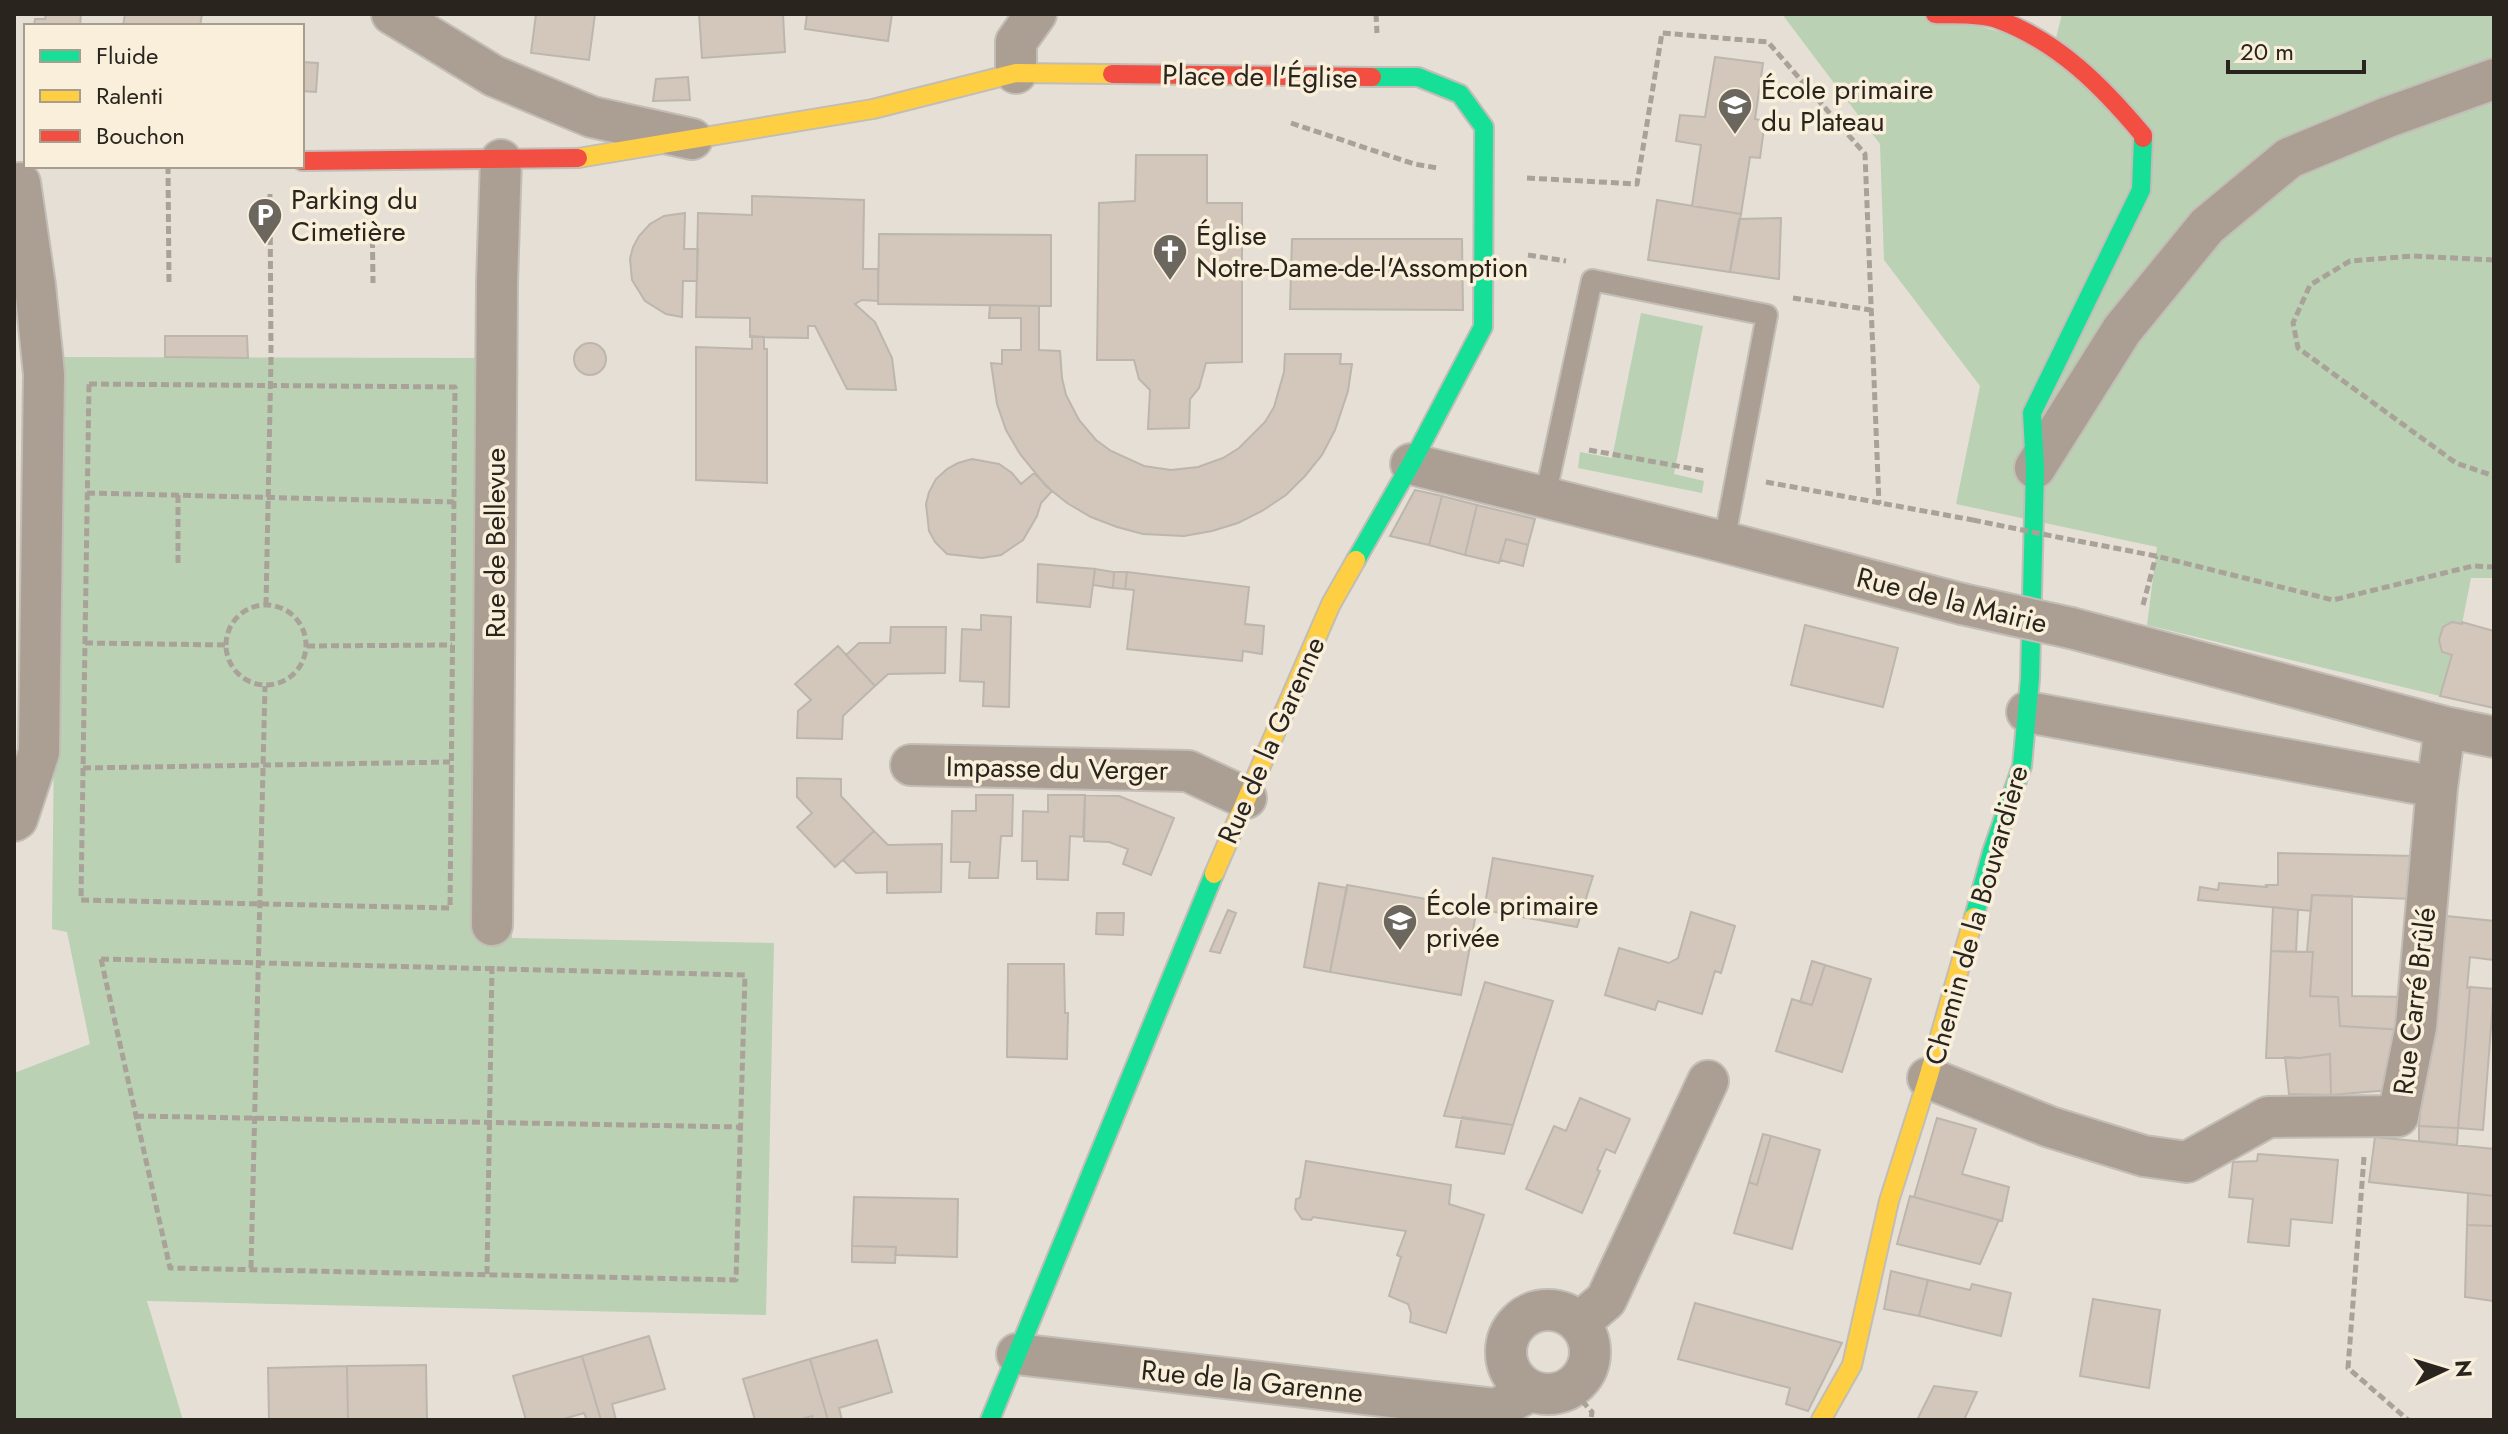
<svg xmlns="http://www.w3.org/2000/svg" width="2508" height="1434" viewBox="0 0 2508 1434" font-family="Jost,sans-serif">
<rect width="100%" height="100%" fill="#e5dfd5"/>
<path fill="#bbd1b4" d="M1782,14H1933L2054,46L2062,14H2494V578H2471L2462,624L2452,622L2443,627L2439,640L2442,652L2452,655L2440,696L2147,625L2157,547L1956,504L1980,386L1884,260L1880,144Z
M1641,313L1703,326L1674,474L1704,481L1702,493L1578,468L1580,452L1612,458Z
M58,357L487,358L512,938L774,943L766,1315L147,1301L183,1420H14V1073L90,1044L67,932L52,929Z"/>
<path fill="#d2c7ba" stroke="#bcb6ae" stroke-width="2" d="M46,14H81L80,26H34L35,19H45Z
M125,14H202L200,26H123Z
M536,14H595L589,60L531,53Z
M699,14H783L785,52L702,58Z
M807,14H892L888,41L805,29Z
M1715,57L1763,63L1755,119L1765,121L1760,158L1750,157L1741,214L1692,206L1701,145L1676,141L1680,115L1705,117Z
M302,62L318,63L316,92L302,91Z
M688,77L690,100L653,101L656,79Z
M1136,155H1207V203H1242V362L1206,363L1199,388L1190,399L1189,428L1148,429L1150,390L1139,379L1134,360H1097L1099,203L1135,201Z
M752,196L864,200L863,269H878V301L862,300L855,304L875,322L892,358L896,390L847,389L815,326H808V338L750,337V318L696,317L698,213L752,215Z
M1657,200L1741,214L1730,272L1648,260Z
M685,213L684,249H698L697,281H683L682,317L666,314L645,301L632,280L630,259L633,247L639,236L650,224L664,216Z
M1781,218L1779,279L1730,272L1739,219Z
M879,234L1051,235V306L878,304Z
M1292,239H1462L1463,310L1290,309Z
M990,305L1039,306V350L1060,351L1062,378L1066,395L1079,420L1096,440L1111,451L1144,466L1171,470L1198,467L1223,458L1239,448L1265,422L1274,407L1284,372L1285,354H1341L1340,364H1352L1348,391L1335,430L1322,455L1305,476L1286,495L1262,511L1238,523L1212,531L1184,536L1143,534L1117,527L1091,517L1067,503L1046,486L1020,454L1006,430L997,404L991,363L1002,364V350H1021V318H989Z
M165,336H247L248,358L165,357Z
M752,336L764,337V349H767V483L696,480V347L752,349Z
M574 359a16 16 0 1 1 32 0a16 16 0 1 1-32 0Z
M972,459L999,464L1012,473L1021,484L1034,473L1052,491L1041,503L1037,516L1023,540L1001,555L982,558L947,554L935,542L929,531L926,504L929,492L936,479L947,469L958,463Z
M1415,490L1442,496L1429,545L1390,536Z
M1442,496L1477,505L1465,555L1429,545Z
M1477,505L1535,519L1528,545L1506,539L1499,563L1465,555Z
M1506,539L1528,545L1523,566L1500,560Z
M1038,564L1095,569L1090,607L1037,602Z
M1095,569L1114,572L1113,588L1093,585Z
M1114,572H1127L1125,589L1113,588Z
M1127,572L1249,587L1245,624L1264,626L1262,654L1243,651L1242,661L1127,649L1134,590L1125,589Z
M981,615L1011,617L1009,707L983,706L984,682L960,681L962,629L981,630Z
M2452,622L2462,624V622L2494,631V708L2440,696L2452,655L2442,652L2439,640L2443,627Z
M1805,625L1898,648L1883,707L1791,685Z
M891,627H946L945,673L888,674L875,686L846,655L859,643H890Z
M838,646L875,686L843,716L842,739L797,738L798,711L811,700L795,684Z
M797,778L841,779V796L874,831L835,867L797,827L812,813L797,797Z
M976,795H1013L1012,836H1001L998,878H969L970,862H951L952,811H976Z
M1048,795H1085L1083,837L1070,836L1068,880L1037,879V861H1022L1023,811L1048,812Z
M1085,795L1119,796L1174,818L1151,875L1123,864L1128,849L1109,842L1084,841Z
M874,831L888,845L942,844L941,892L887,893V872L856,873L843,860Z
M2278,853L2414,856L2412,899L2312,895L2311,911L2198,900L2200,887L2218,890L2219,883L2267,887L2266,885H2278Z
M1493,858L1593,876L1577,927L1484,910Z
M1319,883L1347,888L1330,972L1304,967Z
M1347,885L1477,908L1461,995L1330,972Z
M2312,895L2352,896V996L2405,997L2403,1030L2340,1026L2338,997L2310,996L2313,952H2307Z
M2273,907L2298,910L2296,952L2271,951Z
M1228,910L1236,913L1220,953L1210,951Z
M1691,912L1735,926L1721,973L1715,971L1702,1014L1658,1001L1655,1010L1605,995L1619,948L1669,963L1678,958Z
M1097,913H1124L1123,935L1096,934Z
M2437,915L2494,921V960L2470,957L2467,988L2470,987L2458,1128L2419,1126L2429,984Z
M2271,951L2313,952L2310,996L2338,997L2340,1026L2403,1030L2390,1090L2331,1095L2330,1054L2300,1058H2266Z
M1812,961L1825,965L1812,1005L1800,1002Z
M1008,964H1064L1065,1013H1068L1067,1059L1007,1057Z
M1825,965L1871,979L1842,1072L1776,1051L1792,999L1812,1005Z
M1485,982L1553,1001L1513,1125L1444,1116Z
M2470,987L2494,989L2483,1130L2458,1128Z
M2330,1054L2331,1095L2289,1094L2285,1057L2300,1058Z
M1580,1098L1630,1119L1615,1153L1606,1149L1597,1170L1600,1171L1582,1213L1526,1189L1554,1126L1566,1131Z
M1462,1117L1513,1125L1504,1154L1456,1147Z
M1937,1118L1976,1129L1962,1174L2009,1187L2002,1221L1914,1197Z
M2419,1126L2458,1128L2457,1145L2419,1141Z
M1763,1134L1771,1136L1757,1185L1749,1182Z
M1771,1136L1820,1150L1792,1249L1734,1233L1749,1182L1757,1185Z
M2375,1137L2494,1149V1196L2369,1182Z
M2258,1154L2338,1160L2332,1223L2291,1219L2289,1246L2248,1242L2253,1199L2229,1197L2233,1162L2257,1161Z
M1306,1161L1451,1185L1449,1204L1484,1215L1446,1333L1410,1322L1411,1313L1408,1304L1389,1296L1401,1257L1397,1255L1406,1231L1313,1217L1311,1220L1302,1219L1295,1209L1296,1199L1300,1198Z
M2468,1193L2494,1196V1226L2467,1225Z
M1910,1196L1999,1220L1980,1264L1897,1244Z
M854,1197L958,1199L957,1257L895,1255L896,1247L852,1246Z
M2467,1225L2494,1226V1301L2465,1297Z
M852,1246L896,1247L895,1263L852,1262Z
M1891,1271L1928,1280L1919,1316L1884,1309Z
M1928,1280L1970,1290L1972,1284L2011,1293L2001,1336L1919,1316Z
M2093,1299L2160,1310L2149,1388L2080,1376Z
M1695,1303L1842,1343L1808,1411L1786,1404L1790,1388L1678,1359Z
M649,1336L665,1389L612,1404L616,1420H601L582,1356Z
M877,1340L892,1392L839,1408L842,1420H828L810,1359Z
M582,1356L601,1420H587L584,1413L560,1420H526L513,1376Z
M810,1359L828,1420H813L812,1416L799,1420H755L743,1379Z
M426,1365L427,1420H348L347,1366Z
M347,1366L348,1420H269L268,1368Z
M1934,1386L1977,1392L1964,1420H1917Z"/>
<g fill="none" stroke-linecap="round" stroke-linejoin="round">
<g stroke="#c2bdb6" stroke-width="24">
<path id="lane" d="M1545,497L1592,280L1767,315L1724,542"/>
</g>
<g stroke="#c2bdb6" stroke-width="44">
<path id="street" d="M392,14L494,76L592,117L692,139
M1016,73V42L1036,14
M1411,464L1724,542L1962,604
M2035,468L2122,330L2207,226L2289,158L2388,117L2494,79
M2071,628L2445,727L2494,737
M2027,712L2437,787
M911,765L1188,771L1246,798
M14,821L17,819L39,752L44,374L35,286L20,183
M492,925L497,282L501,160
M1928,1078L2050,1127L2144,1156L2187,1162L2268,1117L2398,1116L2416,1026L2437,787L2445,727
M1506 1352a42 42 0 1 1 84 0a42 42 0 1 1-84 0Z
M1579,1323L1606,1300L1708,1081
M1017,1354L1496,1409L1531,1391"/>
</g>
<g stroke="#c2bdb6" stroke-width="22">
<path id="fast" d="M1356,560L1411,464L1483,327L1484,127L1460,94L1418,77H1372
M1974,917L1992,852L2022,766L2030,679L2035,468L2032,413L2141,190L2143,138
M990,1420L1214,874"/>
</g>
<g stroke="#c2bdb6" stroke-width="22">
<path id="slow" d="M578,158L873,109L1016,73L1112,74
M1214,874L1331,604L1356,560
M1821,1420L1852,1365L1889,1201L1928,1078L1974,917"/>
</g>
<g stroke="#c2bdb6" stroke-width="22">
<path id="jam" d="M1935,14C1954,15 1980,13 1997,19C2059,42 2102,86 2143,135V138
M1112,74L1372,77
M302,161L578,158"/>
</g>
<path stroke="#a9a299" stroke-width="5" stroke-dasharray="8 4" stroke-linecap="butt" d="M1376,14L1377,33
M1291,123L1414,164L1438,168
M168,166L169,285
M1527,178L1637,184L1662,33L1768,42L1865,154L1879,504
M372,204L373,283
M1528,255L1566,261
M2494,260L2413,256L2350,261L2310,285L2293,323L2298,348L2456,463L2494,476
M1793,298L1871,310
M89,384L455,387L450,908L81,900Z
M1589,450L1705,471
M1766,482L1973,520
M87,493L454,502
M178,495V566
M2078,541L2156,556L2333,600L2473,566L2494,567
M226 645a40 40 0 1 1 80 0a40 40 0 1 1-80 0Z
M266,605L271,358L270,194
M2143,605L2156,556
M85,643L226,645
M307,646L452,645
M83,768L450,762
M101,959L745,975L736,1280L170,1268Z
M136,1116L740,1127
M2364,1157L2348,1368L2408,1420
M251,1268L265,686
M487,1274L492,966
M1574,1392L1592,1412L1591,1420"/>
<use href="#lane" stroke="#ab9f94" stroke-width="20"/>
<use href="#street" stroke="#ab9f94" stroke-width="40"/>
<use href="#fast" stroke="#16e098" stroke-width="18"/>
<use href="#slow" stroke="#ffcf43" stroke-width="18"/>
<use href="#jam" stroke="#f24e42" stroke-width="18"/>
<g stroke="#c2bdb6" stroke-width="44" stroke-linecap="butt">
<path id="street-bridge" d="M1962,604L2071,628"/>
</g>
<path stroke="#a9a299" stroke-width="5" stroke-dasharray="8 4" stroke-linecap="butt" d="M1973,520L2077,541"/>
<use href="#street-bridge" stroke="#ab9f94" stroke-width="40"/>
</g>
<defs>
<g id="school-pin" transform="scale(1.8)"><path d="M0 17L-7.5 6A9.5 9.5 0 1 1 7.5 6Z" fill="#6b665e" stroke="#f9efdb"/><path d="M0-5L7-2L0 1L-7-2ZM-4 1L0 2.5L4 1V4Q0 6-4 4Z" fill="#fff"/></g>
<g id="parking-pin" transform="scale(1.8)"><path d="M0 17L-7.5 6A9.5 9.5 0 1 1 7.5 6Z" fill="#6b665e" stroke="#f9efdb"/><path d="M-3.5-5.5H1a3.5 3.5 0 0 1 0 7H-1V5.5H-3.5ZM-1-3.4V-.6H.8a1.4 1.4 0 0 0 0-2.8Z" fill="#fff"/></g>
<g id="church-pin" transform="scale(1.8)"><path d="M0 17L-7.5 6A9.5 9.5 0 1 1 7.5 6Z" fill="#6b665e" stroke="#f9efdb"/><path d="M-1.2-6h2.4v3.5h3.3v2.4h-3.3V6h-2.4V-.1h-3.3v-2.4h3.3Z" fill="#fff"/></g>
</defs>
<g fill-rule="evenodd">
<use href="#school-pin" x="1735" y="105"/>
<use href="#parking-pin" x="265" y="215"/>
<use href="#church-pin" x="1170" y="251"/>
<use href="#school-pin" x="1400" y="921"/>
</g>
<g text-anchor="middle" stroke-width="7" stroke-linejoin="round" paint-order="stroke">
<g font-size="28" fill="#29251e" stroke="#f9efdb">
<text transform="translate(1260 76) rotate(1)" y="10">Place de l'Église</text>
<text transform="translate(495 543) rotate(-90)" y="10">Rue de Bellevue</text>
<text transform="translate(1952 600) rotate(14)" y="10">Rue de la Mairie</text>
<text transform="translate(1271 740) rotate(-66)" y="10">Rue de la Garenne</text>
<text transform="translate(1057 768) rotate(1)" y="10">Impasse du Verger</text>
<text transform="translate(1976 915) rotate(-74)" y="10">Chemin de la Bouvardière</text>
<text transform="translate(2414 1001) rotate(-83)" y="10">Rue Carré Brûlé</text>
<text transform="translate(1252 1381) rotate(6)" y="10">Rue de la Garenne</text>
</g>
<g font-size="28" fill="#29251e" stroke="#f9efdb" text-anchor="start">
<text x="1761" y="99">École primaire<tspan x="1761" dy="32">du Plateau</tspan></text>
<text x="291" y="209">Parking du<tspan x="291" dy="32">Cimetière</tspan></text>
<text x="1196" y="245">Église<tspan x="1196" dy="32">Notre-Dame-de-l'Assomption</tspan></text>
<text x="1426" y="915">École primaire<tspan x="1426" dy="32">privée</tspan></text>
</g>
</g>
<rect width="2508" height="1434" fill="none" stroke="#29251e" stroke-width="32"/>
<rect x="24" y="24" width="280" height="144" fill="#f9efdb" stroke="#a69e8f" stroke-width="2"/>
<rect x="40" y="50" width="40" height="12" fill="#16e098" stroke="#a69e8f" stroke-width="2"/>
<text x="96" y="64" font-size="24" fill="#29251e">Fluide</text>
<rect x="40" y="90" width="40" height="12" fill="#ffcf43" stroke="#a69e8f" stroke-width="2"/>
<text x="96" y="104" font-size="24" fill="#29251e">Ralenti</text>
<rect x="40" y="130" width="40" height="12" fill="#f24e42" stroke="#a69e8f" stroke-width="2"/>
<text x="96" y="144" font-size="24" fill="#29251e">Bouchon</text>
<g transform="translate(2444 1370) rotate(86)" stroke="#f9efdb" stroke-width="6" paint-order="stroke">
<path d="M0-6L14 30L0 20L-14 30Z" fill="#29251e"/>
<text y="-12" font-size="22" font-weight="bold" text-anchor="middle" fill="#29251e">N</text>
</g>
<path d="M2228 60v12h136v-12" fill="none" stroke="#29251e" stroke-width="4"/>
<text x="2240" y="60" font-size="24" fill="#29251e" stroke="#f9efdb" stroke-width="6" paint-order="stroke">20 m</text>
</svg>
